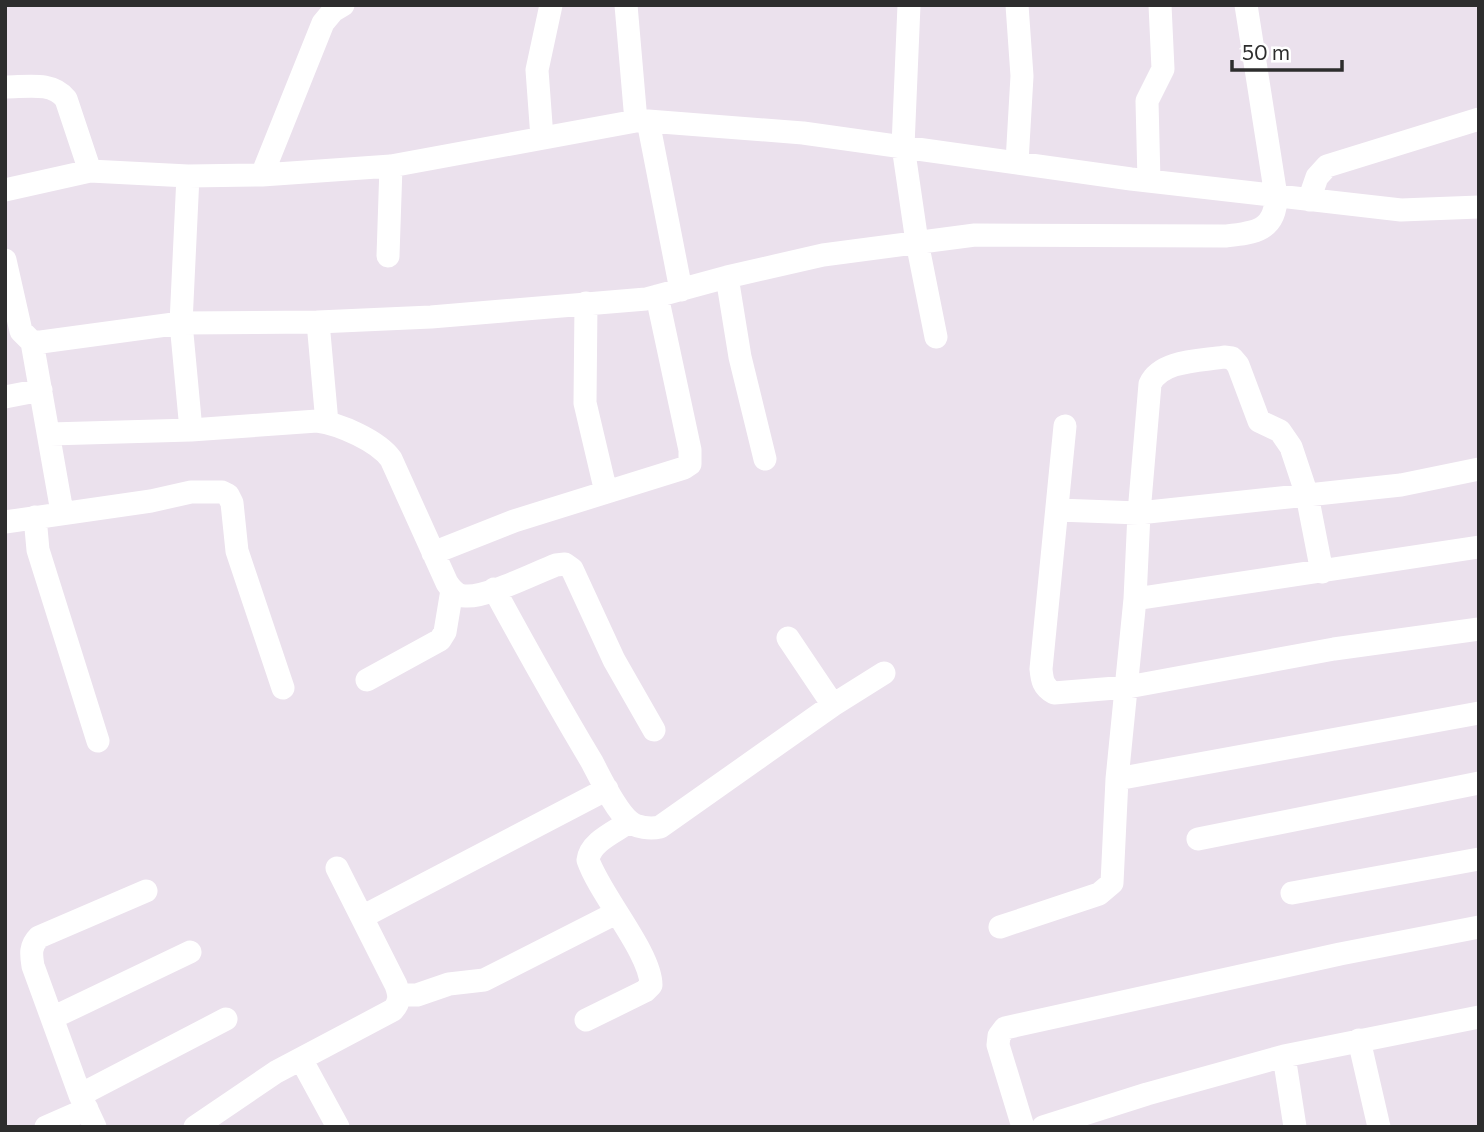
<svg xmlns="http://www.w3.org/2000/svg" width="1484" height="1132" viewBox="0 0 1484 1132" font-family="Commissioner,sans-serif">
<rect width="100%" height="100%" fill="#ebe1ed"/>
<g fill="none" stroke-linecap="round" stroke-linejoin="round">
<path stroke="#fff" stroke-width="23" d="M626,5L636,121
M909,5L903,146L917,242L936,337
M1017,5L1022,76L1017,162
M5,87C27,87 52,81 66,99L90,171
M648,121L681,290
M542,138L537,70L551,5
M262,175L323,23L333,11L343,5
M188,176L181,323L191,430
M1149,181L1147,101L1163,69L1160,5
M5,190L90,171L188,176L262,175L391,166L636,121H648L803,133L1131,179L1401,210L1479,207
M1309,200L1317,177L1327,166L1479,119
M388,256L391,166
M5,260L21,331L32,342H41L181,323L318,322L431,317L646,299L727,277L823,255L975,235L1226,236C1254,233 1276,231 1276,196L1246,5
M727,277L740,357L765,459
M586,303L585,403L606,492
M318,322L327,423
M32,342L62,512
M5,397L41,390
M1065,426L1041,669C1042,680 1043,687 1054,693L1128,687L1334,649L1479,629
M50,434L191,430L317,421C340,424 378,441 391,459L447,583C451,589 457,596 465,596C486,598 535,573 556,565L565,564L572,569L614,660L654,730
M1058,510L1139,513L1401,485L1479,469
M35,517L38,550L98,741
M5,522L151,501L191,492H222L228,495L232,503L237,551L283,688
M433,553L514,521L684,468L690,464V450L657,296
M494,589C526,648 558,705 592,762C601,779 615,809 629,821C636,828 651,829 660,827L833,705L884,673
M1135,599L1479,547
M788,638L833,705
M367,680L440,640L445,632L452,590
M1117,779L1479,713
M1198,839L1479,783
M1292,893L1479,859
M362,917L607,789
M1000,927L1099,894L1112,883L1117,779L1135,599L1139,513L1150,384C1161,360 1200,361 1224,357L1232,358L1238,365L1259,421L1280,431L1291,447L1307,495L1322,572
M400,995H417L449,984L484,980L616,913
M52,1018L190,952
M586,1020L645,991L651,985C651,953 600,895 588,860C590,842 615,832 629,822
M1359,1040L1379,1127
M1284,1056L1295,1127
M301,1059L338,1127
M80,1095L226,1019
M46,1127L87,1109
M95,1127L80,1095L33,966C31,954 30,946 39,937L146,891
M195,1127L276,1072L393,1010C400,1002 400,996 396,985L337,868
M1023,1127L998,1045L999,1036L1005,1028L1340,954L1479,927
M1043,1127L1147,1094L1284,1056L1479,1017"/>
</g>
<rect width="1484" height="1132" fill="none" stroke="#2d2d2d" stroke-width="14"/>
<path d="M1232 60v10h110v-10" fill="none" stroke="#2d2d2d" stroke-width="3.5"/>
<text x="1242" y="60" font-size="21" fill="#2d2d2d" stroke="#ffffff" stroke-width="5" paint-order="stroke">50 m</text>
</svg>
